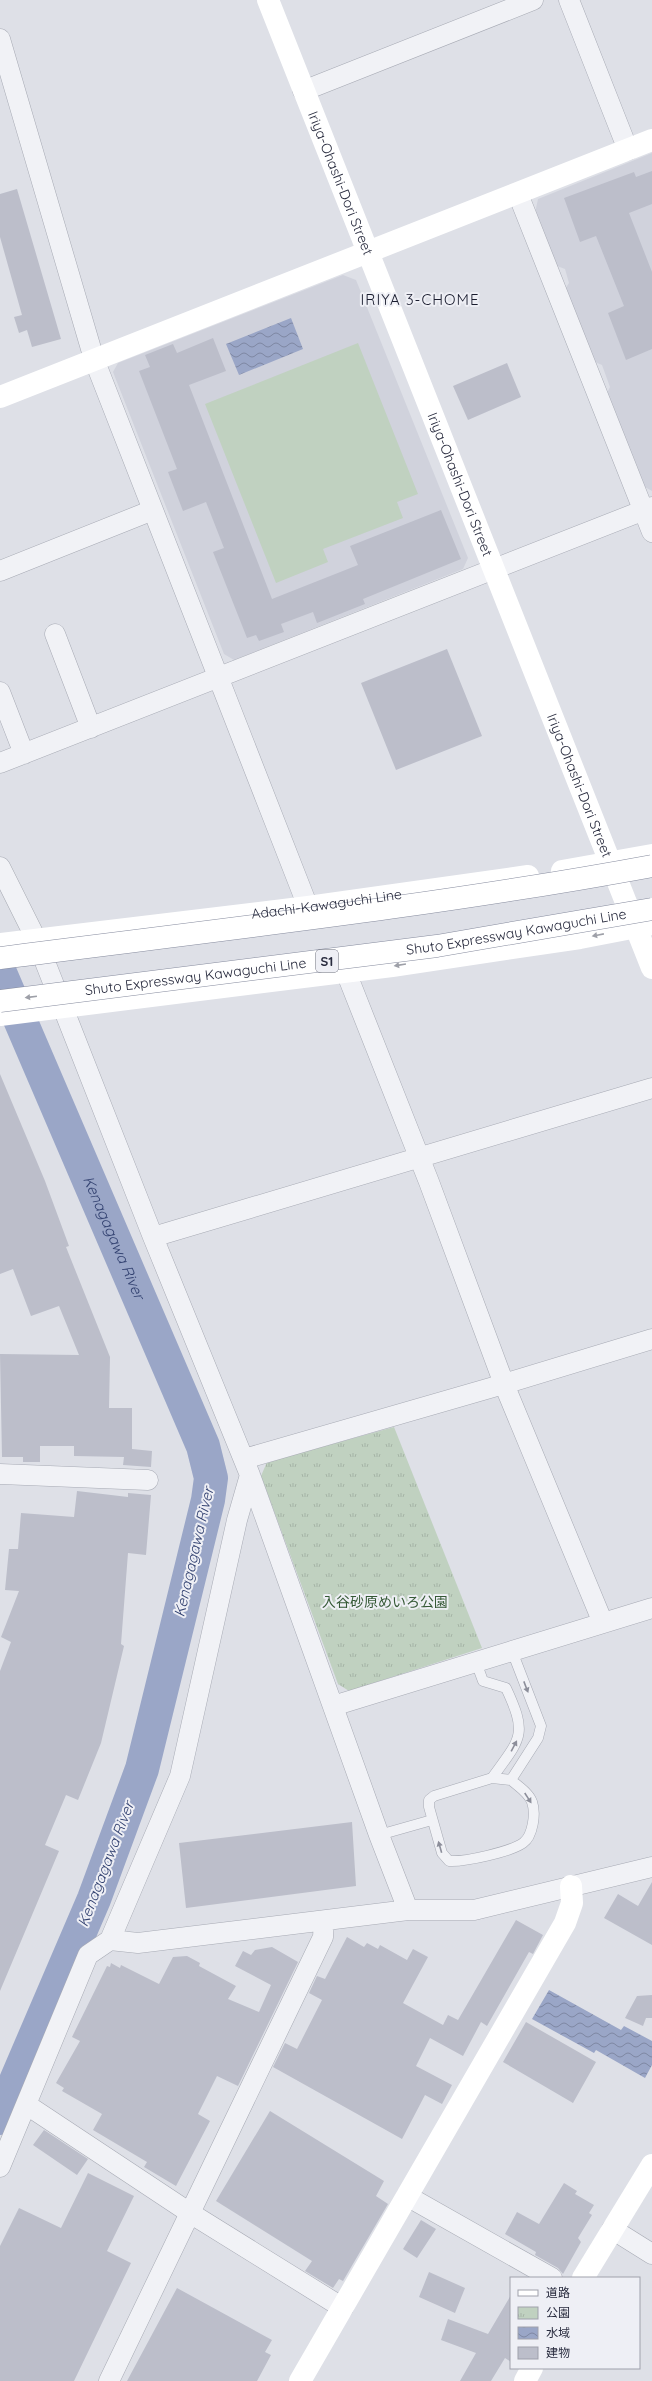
<svg xmlns="http://www.w3.org/2000/svg" width="652" height="2381" viewBox="0 0 652 2381" font-family="Quicksand,'Noto Sans JP',sans-serif">
<defs>
<pattern id="park-tufts" width="24" height="20" patternUnits="userSpaceOnUse"><rect width="24" height="20" fill="#c0d1c0"/><path d="M3 7l-1-3M5 7V3M7 7l1-3M15 17l-1-3M17 17v-4M19 17l1-3" fill="none" stroke="#a5b4a6"/></pattern>
<pattern id="water-waves" width="16" height="10" patternUnits="userSpaceOnUse"><rect width="16" height="10" fill="#9aa6c7"/><path d="M0 5q4-4 8 0t8 0" fill="none" stroke="#7e87a3"/></pattern>
</defs>
<rect width="100%" height="100%" fill="#dee0e7"/>
<path fill="#d0d2dc" d="M652,153V491L645,487L607,393L610,387L602,365L595,362L565,289L569,283L565,269L557,266L535,213L538,199Z
M343,275L356,280L468,558L463,569L234,660L224,654L113,372L118,363Z"/>
<path fill="url(#park-tufts)" d="M394,1427L482,1648L349,1691L338,1684L261,1476L267,1462Z"/>
<path fill="#c0d1c0" d="M358,343L418,494L397,502L403,518L323,549L328,562L276,583L205,404Z"/>
<path fill="url(#water-waves)" d="M291,318L303,349L239,375L226,344Z
M549,1990L621,2030L624,2026L652,2041V2065L645,2078L596,2050L594,2053L532,2019Z"/>
<g fill="none" stroke-linecap="round" stroke-linejoin="round">
<path stroke="#9aa6c7" stroke-width="34" id="s1" d="M0,973L203,1446L211,1478L208,1500L142,1769L94,1899L0,2118"/>
</g>
<path fill="#bcbeca" d="M652,171V204L629,213L652,272V349L626,360L608,313L624,306L596,236L580,242L564,198L634,172L636,177Z
M17,189L61,339L32,347L27,330L19,333L14,317L22,315L0,237V194Z
M213,338L226,371L189,385L272,599L358,565L350,546L441,510L461,559L363,599L365,604L317,623L313,612L281,624L284,632L259,641L256,635L247,638L213,552L224,548L206,502L183,511L168,472L177,469L139,371L150,367L145,355L173,344L177,353Z
M507,363L521,397L468,420L453,386Z
M447,649L482,736L396,770L361,683Z
M0,1074L45,1181L69,1246L66,1247L110,1357L109,1408H132V1449L152,1451L151,1467L123,1465L124,1457L74,1456V1446H40V1462H23V1457H2L0,1354L79,1355L59,1306L31,1316L13,1269L0,1274Z
M77,1491L128,1497V1493L151,1495L146,1555L128,1553L121,1644L124,1646L101,1743L78,1800L66,1795L45,1845L59,1851L0,1991V1671L11,1642L1,1637L19,1591L5,1590L9,1549H18L21,1513L74,1517Z
M352,1822L356,1886L186,1908L179,1843Z
M652,1882V1945L604,1918L618,1894L638,1906Z
M516,1920L543,1935L533,1954L529,1952L487,2026L481,2022L463,2056L430,2038L416,2066L452,2085L442,2104L425,2095L402,2139L273,2067L285,2043L297,2049L322,2000L309,1993L317,1976L325,1979L347,1937L364,1947L367,1943L378,1949L380,1945L407,1960L413,1949L428,1957L403,2003L443,2025L448,2015L458,2020Z
M272,1947L298,1962L238,2086L217,2076L198,2114L210,2121L176,2186L144,2167L147,2162L93,2130L102,2114L62,2091L64,2088L56,2083L80,2041L72,2037L107,1966L110,1967L111,1963L120,1968L121,1965L159,1984L173,1957L187,1956L200,1963L199,1966L236,1986L228,1999L259,2012L271,1985L235,1966L243,1951L251,1955L255,1950Z
M652,1995V2018H646L643,2026L625,2018L637,1996Z
M526,2022L596,2062L573,2103L503,2062Z
M270,2111L384,2181L376,2196L388,2204L343,2281L339,2279L333,2288L305,2271L312,2261L216,2201Z
M44,2130L88,2159L77,2175L33,2145Z
M88,2173L134,2196L107,2251L131,2263L74,2381H0V2246L19,2208L61,2228Z
M564,2183L577,2191L575,2194L594,2205L589,2213L592,2215L578,2238L581,2242L563,2274L558,2268L535,2255L536,2252L505,2234L517,2212L539,2224Z
M421,2220L436,2229L417,2258L403,2249Z
M429,2272L465,2288L455,2313L419,2297Z
M177,2288L272,2340L265,2352L271,2355L257,2381H127Z
M511,2295V2362L505,2358L491,2381H460L476,2353L441,2340L448,2319L488,2334Z"/>
<g fill="none" stroke-linecap="round" stroke-linejoin="round">
<g stroke="#a7aab4" stroke-width="11">
<path id="lane" d="M476,1662L483,1681L506,1688C528,1735 521,1738 492,1778
M511,1780L492,1778L434,1796L429,1800V1807L442,1853L449,1861C465,1862 510,1852 523,1843C533,1836 536,1813 532,1802C529,1793 518,1786 511,1780L538,1738L541,1726L512,1651
M379,1835L432,1820"/>
</g>
<g stroke="#a7aab4" stroke-width="21">
<path id="street" d="M569,0L628,150
M0,39L94,359L308,907
M303,91L533,0
M518,194L652,532
M0,571L153,510
M55,634L91,728
M0,692L24,754
M0,763L652,507
M0,867L36,939L153,1237L250,1475L379,1835L408,1910
M346,972L429,1182L504,1384L603,1623
M153,1237L652,1088
M244,1459L504,1384L652,1339
M0,1474L148,1480
M333,1706L652,1608
M110,1940L138,1943L408,1910H474L652,1867
M27,2105L190,2213L343,2308
M0,2167L88,1955L110,1940L180,1776L237,1520L250,1475
M407,2196L552,2278
M612,2229L652,2254
M109,2381L323,1937L324,1921"/>
</g>
<use href="#lane" stroke="#f1f2f6" stroke-width="10"/>
<use href="#street" stroke="#f1f2f6" stroke-width="20"/>
<g stroke="#fff" stroke-width="22">
<path id="s2" d="M268,0L652,968"/>
<path d="M0,397L652,140"/>
<path d="M562,871L652,855"/>
<path id="s3" d="M0,944L308,907L528,876"/>
<path d="M0,1015L392,966L580,938L652,924"/>
<path d="M583,2278L652,2165"/>
<path d="M300,2381L565,1923L572,1903L571,1886"/>
<path d="M525,2381L532,2368"/>
</g>
<g stroke="#868b9e" stroke-width="23" stroke-linecap="butt">
<g id="highway-bridge">
<path d="M0,958C218,930 436,906 652,866"/>
<path id="s4" d="M0,1001L437,946L652,909"/>
</g>
</g>
<use href="#highway-bridge" stroke="#fff" stroke-width="22"/>
</g>
<defs><path id="oneway-solid" d="M-6-.8H1V-3.2L6.5 0L1 3.2V.8H-6Z"/></defs>
<g fill="#9ea0a8">
<use href="#oneway-solid" transform="translate(598 935) rotate(169)"/>
<use href="#oneway-solid" transform="translate(400 965) rotate(171)"/>
<use href="#oneway-solid" transform="translate(31 997) rotate(173)"/>
</g>
<g fill="#8c8e9a">
<use href="#oneway-solid" transform="translate(526 1687) rotate(69)"/>
<use href="#oneway-solid" transform="translate(514 1746) rotate(-62)"/>
<use href="#oneway-solid" transform="translate(528 1798) rotate(57)"/>
<use href="#oneway-solid" transform="translate(440 1847) rotate(-106)"/>
</g>
<g text-anchor="middle" stroke-width="4" stroke-linejoin="round" paint-order="stroke">
<rect fill="#eeeff5" stroke="#636675" stroke-width="1" x="316" y="950" width="22" height="22" rx="3"/>
<g font-size="13" font-weight="bold" fill="#282b3e">
<text x="327" y="966">S1</text>
</g>
<g font-size="14" fill="#282b3e" stroke="#eeeff5">
<text dy="5" stroke="none"><textPath href="#s2" startOffset="197">Iriya-Ohashi-Dori Street</textPath></text>
<text dy="5" stroke="none"><textPath href="#s2" startOffset="521">Iriya-Ohashi-Dori Street</textPath></text>
<text dy="5" stroke="none"><textPath href="#s2" startOffset="845">Iriya-Ohashi-Dori Street</textPath></text>
<text dy="5" stroke="none"><textPath href="#s3" startOffset="329">Adachi-Kawaguchi Line</textPath></text>
<text dy="5" stroke="none"><textPath href="#s4" startOffset="521">Shuto Expressway Kawaguchi Line</textPath></text>
<text dy="5" stroke="none"><textPath href="#s4" startOffset="197">Shuto Expressway Kawaguchi Line</textPath></text>
</g>
<g font-size="14" fill="#355936" stroke="#eeeff5">
<text x="385" y="1607">入谷砂原めいろ公園</text>
</g>
<g font-size="15" letter-spacing="1" fill="#1a1d2f" stroke="#eeeff5">
<text x="420" y="305">IRIYA 3-CHOME</text>
</g>
<g font-size="15" font-style="italic" fill="#334271" stroke="#eeeff5">
<text dy="5" stroke="none"><textPath href="#s1" startOffset="288">Kenagagawa River</textPath></text>
<text transform="translate(194 1552) rotate(-77)" y="5">Kenagagawa River</text>
<text transform="translate(106 1864) rotate(-69)" y="5">Kenagagawa River</text>
</g>
</g>
<rect x="510" y="2277" width="130" height="92" fill="#eeeff5" stroke="#9fa1ac"/>
<rect x="518" y="2290" width="20" height="6" fill="#ffffff" stroke="#9fa1ac"/>
<text x="546" y="2297" font-size="12" fill="#282b3e">道路</text>
<rect x="518" y="2307" width="20" height="12" fill="url(#park-tufts)" stroke="#9fa1ac"/>
<text x="546" y="2317" font-size="12" fill="#282b3e">公園</text>
<rect x="518" y="2327" width="20" height="12" fill="url(#water-waves)" stroke="#9fa1ac"/>
<text x="546" y="2337" font-size="12" fill="#282b3e">水域</text>
<rect x="518" y="2347" width="20" height="12" fill="#bcbeca" stroke="#9fa1ac"/>
<text x="546" y="2357" font-size="12" fill="#282b3e">建物</text>
</svg>
